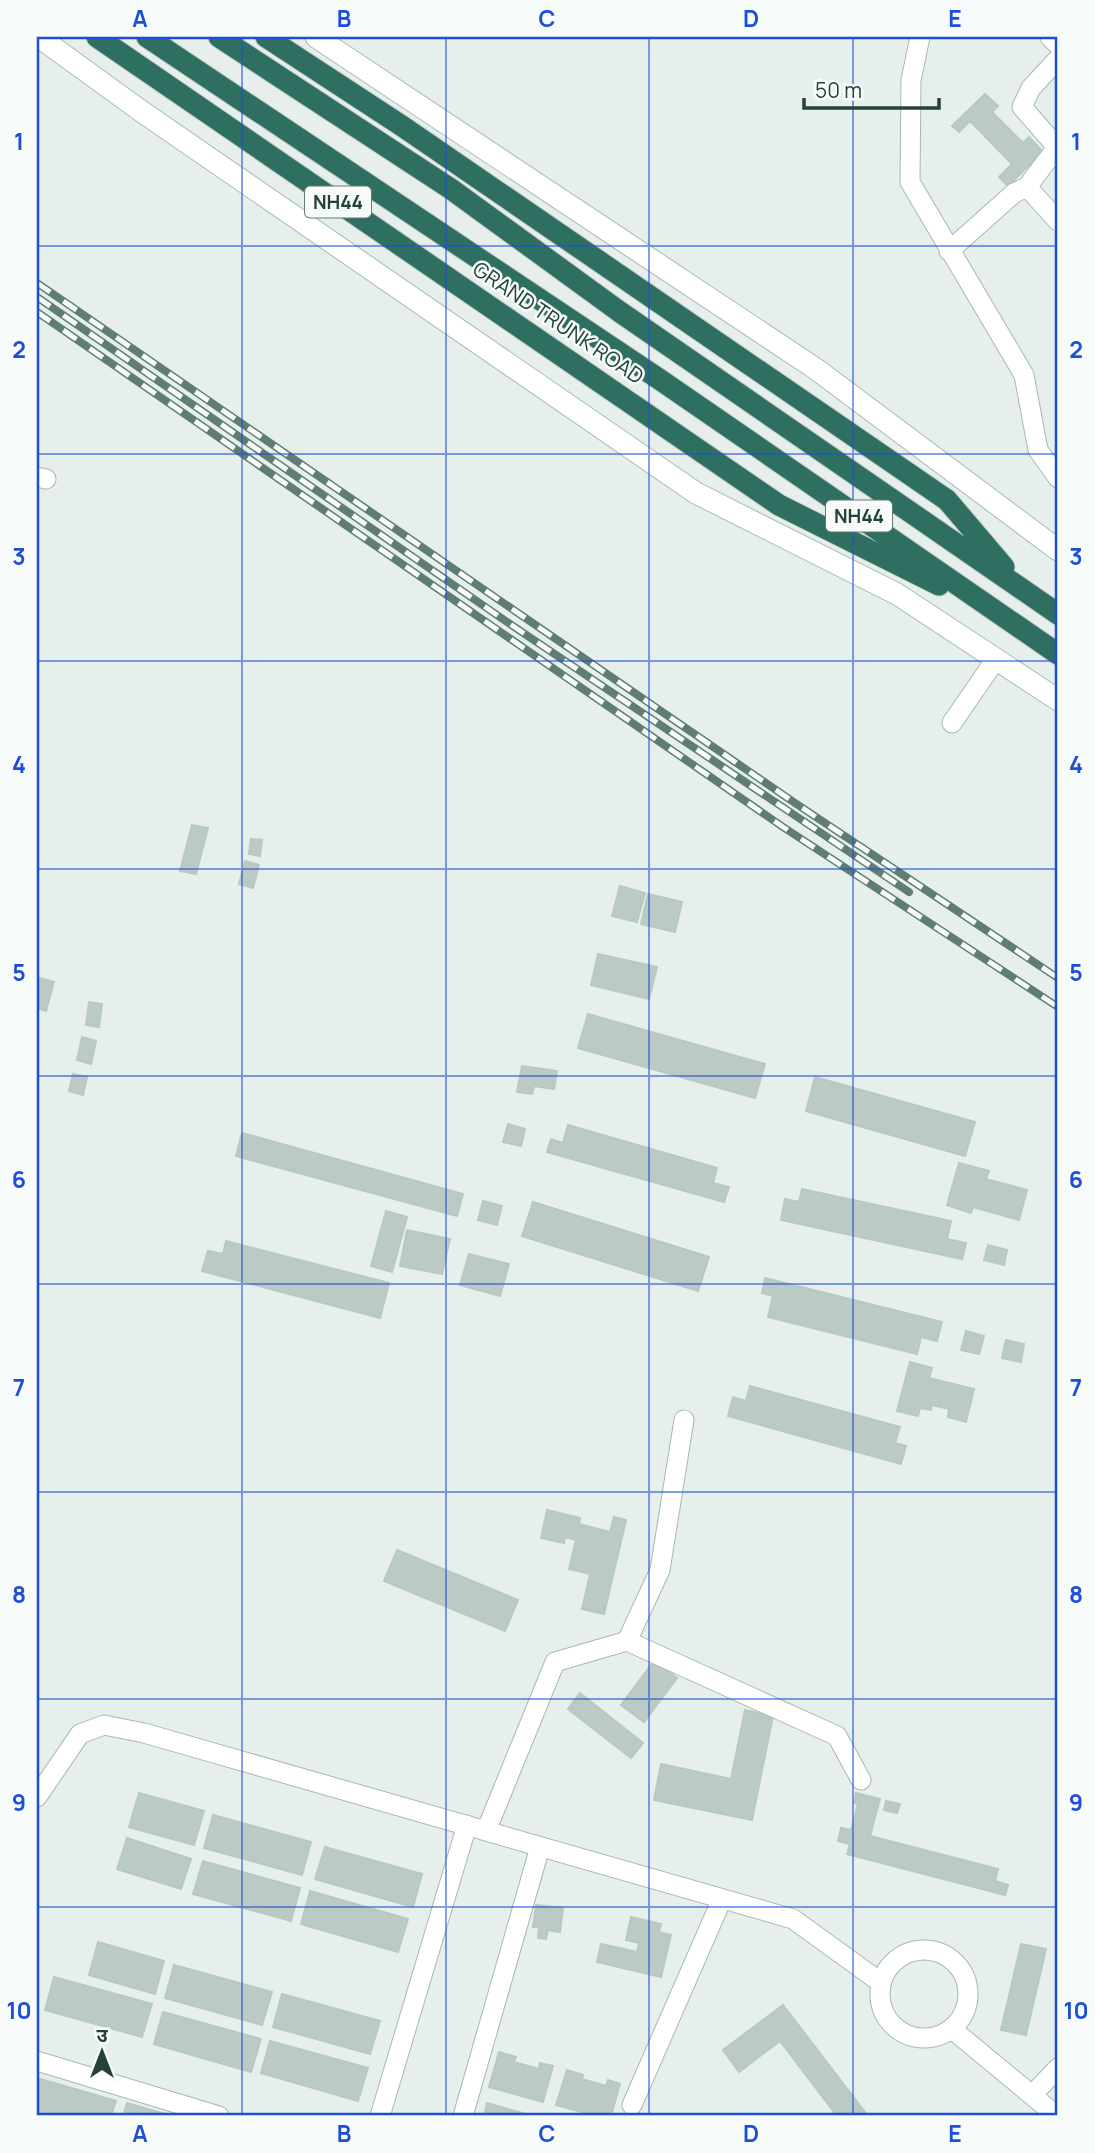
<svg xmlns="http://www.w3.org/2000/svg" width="1095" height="2153" viewBox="0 0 1095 2153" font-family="Manrope,'Noto Sans Devanagari',sans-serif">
<rect width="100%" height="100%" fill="#e6efeb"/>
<path fill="#bbcac4" stroke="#b8c9c2" stroke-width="2" d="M985,94L998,106L992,112L1023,143L1029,137L1043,152L1008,186L999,177L1012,164L970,121L959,132L952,126Z
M192,825L208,828L196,874L180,871Z
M251,839L262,840L260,856L249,854Z
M245,861L259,865L253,888L239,884Z
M620,886L645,893L637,922L612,916Z
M648,894L682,902L675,932L641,924Z
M598,954L657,967L649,999L591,985Z
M39,978L54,982L46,1011L37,1008Z
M89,1002L102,1004L99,1027L86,1025Z
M588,1014L765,1064L755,1098L578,1048Z
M82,1037L96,1041L91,1064L77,1060Z
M522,1066L557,1071L554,1089L534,1086L532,1094L517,1092Z
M73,1074L87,1077L83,1095L69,1091Z
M815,1077L975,1122L965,1156L806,1111Z
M508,1124L525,1129L521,1146L503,1142Z
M568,1125L717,1168L713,1183L729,1187L724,1202L547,1152L551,1139L563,1143Z
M242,1133L463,1194L457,1216L236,1156Z
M959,1163L989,1171L986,1179L1027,1190L1019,1220L973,1207L971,1213L947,1205Z
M802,1189L951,1221L947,1239L966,1243L962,1259L781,1220L785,1199L799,1202Z
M483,1201L502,1206L497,1225L478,1220Z
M533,1202L709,1257L698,1291L522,1236Z
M386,1211L407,1217L392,1272L371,1266Z
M407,1230L450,1239L442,1274L400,1266Z
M226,1241L389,1283L380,1318L202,1271L208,1251L223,1254Z
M988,1245L1007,1250L1004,1265L984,1260Z
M469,1254L509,1264L500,1296L460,1285Z
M765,1278L942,1322L937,1341L921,1337L917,1354L768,1317L773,1296L762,1293Z
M966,1331L984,1336L979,1354L961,1350Z
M1006,1340L1024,1344L1021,1362L1002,1358Z
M910,1362L932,1368L929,1378L974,1389L966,1422L948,1417L949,1409L932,1405L931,1410L920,1408L918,1416L897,1411Z
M750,1386L900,1427L895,1443L906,1446L901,1464L728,1416L733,1397L746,1401Z
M547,1510L580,1518L579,1524L610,1532L614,1517L626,1520L604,1614L582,1609L590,1574L569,1569L576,1540L565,1537L564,1543L541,1538Z
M397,1550L518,1600L505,1631L384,1581Z
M654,1661L677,1678L644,1722L621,1705Z
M580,1693L643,1743L631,1758L568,1709Z
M745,1710L773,1716L752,1820L654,1800L661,1764L731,1779Z
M139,1793L204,1811L194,1845L129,1827Z
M856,1793L880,1799L870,1836L998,1869L995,1881L1008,1885L1005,1895L847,1854L850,1844L838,1841L841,1828L851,1830L858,1804L854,1803Z
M886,1801L900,1804L897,1813L884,1810Z
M213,1815L311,1842L302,1875L204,1848Z
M127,1838L191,1859L181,1889L117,1869Z
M325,1847L422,1874L413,1907L315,1879Z
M203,1861L300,1888L291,1921L193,1894Z
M310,1891L408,1919L398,1952L301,1924Z
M536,1905L563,1908L560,1932L548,1930L546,1939L538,1938L539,1927H533Z
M631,1917L661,1924L659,1932L671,1935L661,1977L597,1962L601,1944L637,1952L639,1943L626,1940Z
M98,1942L164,1961L155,1994L89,1975Z
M1021,1944L1046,1949L1026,2035L1001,2030Z
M174,1965L272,1992L262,2025L165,1998Z
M54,1977L152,2004L142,2037L45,2010Z
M282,1994L380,2021L370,2054L273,2027Z
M783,2005L868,2116H837L780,2041L739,2072L723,2050Z
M163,2012L261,2039L251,2072L154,2044Z
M270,2041L368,2068L358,2101L261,2073Z
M499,2052L516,2057L514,2062L539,2069L540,2063L553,2066L543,2102L489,2087Z
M567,2070L583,2075L582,2079L606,2086L608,2080L620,2084L611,2116H596L556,2105Z
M37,2078L116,2101L111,2116H48L37,2113Z
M127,2103L172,2116H123Z
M487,2103L533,2116H484Z"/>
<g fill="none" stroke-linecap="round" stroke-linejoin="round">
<g stroke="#a8b8b2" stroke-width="21">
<path id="street" d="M920,37L911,80L910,182L1024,375L1038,450L1058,478
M1050,37L1058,45
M1057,147L1022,107L1031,88L1058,59
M1027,187L1058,221
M949,251L1014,193L1027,187L1058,146
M37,477L46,479
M952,723L996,659
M627,1641L837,1736L861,1780
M37,1797L80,1734L104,1725L144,1733L793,1919L880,1982
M486,1831L555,1662L627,1641L660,1570L684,1420
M880 1994a44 44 0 1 1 88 0a44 44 0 1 1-88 0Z
M953,2030L1057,2116
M37,2061L219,2116
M1032,2095L1058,2068
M632,2105L722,1899
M380,2116L467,1825
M463,2116L540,1847"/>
</g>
<g stroke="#a4bbb3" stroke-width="23">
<path id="secondary" d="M39,37L141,111L696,493L897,594L1058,700
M316,37L816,369L1058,550"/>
</g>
<g stroke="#c2cac8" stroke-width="23">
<path id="highway" d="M97,37L779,505L939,585
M147,37L659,379L1058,654
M219,37L451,189L620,312L1058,614
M266,37L402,126L947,500L1004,567"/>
</g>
<use href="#street" stroke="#fff" stroke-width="19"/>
<use href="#secondary" stroke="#fff" stroke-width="21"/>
<use href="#highway" stroke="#2f6f62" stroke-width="21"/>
<g stroke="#5f7d75" stroke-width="8">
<path id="rail" d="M37,283L795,803L1058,978
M37,297L510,624L909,892
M37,312L783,827L1058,1007"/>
</g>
<use href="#rail" stroke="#f7fbf9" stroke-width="5" stroke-dasharray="16" stroke-linecap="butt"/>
</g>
<path fill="none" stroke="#1d4ed8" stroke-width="2" stroke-opacity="0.55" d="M242,37V2116M446,37V2116M649,37V2116M853,37V2116M37,246H1058M37,454H1058M37,661H1058M37,869H1058M37,1076H1058M37,1284H1058M37,1492H1058M37,1699H1058M37,1907H1058"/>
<g text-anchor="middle" stroke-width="5" stroke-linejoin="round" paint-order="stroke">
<g fill="#f7fbf9" stroke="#637a73" stroke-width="2">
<rect x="305" y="186.5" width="66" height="31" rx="5"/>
<rect x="826" y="500.5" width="66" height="31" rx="5"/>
</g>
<g font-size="19" font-weight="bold" fill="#24423a">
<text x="338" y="209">NH44</text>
<text x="859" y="523">NH44</text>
</g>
<g font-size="21" fill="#24423a" stroke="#f7fbf9">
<text transform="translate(558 323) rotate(34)" y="7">GRAND TRUNK ROAD</text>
</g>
</g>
<rect width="1095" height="2153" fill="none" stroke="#f7fbf9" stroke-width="77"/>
<g transform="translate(102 2052)" stroke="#f7fbf9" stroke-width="5" paint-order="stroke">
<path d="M0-5L12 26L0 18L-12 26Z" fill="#24423a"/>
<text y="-10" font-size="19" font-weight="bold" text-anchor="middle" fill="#24423a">उ</text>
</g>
<path d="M804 98v10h135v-10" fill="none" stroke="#24423a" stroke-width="3.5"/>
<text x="815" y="98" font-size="21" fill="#24423a" stroke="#f7fbf9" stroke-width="5" paint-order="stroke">50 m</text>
<rect x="38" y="38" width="1018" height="2076" fill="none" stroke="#1d4ed8" stroke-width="2.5"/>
<g font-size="23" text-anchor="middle" font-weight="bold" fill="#1d4ed8">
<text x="140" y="27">A</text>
<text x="344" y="27">B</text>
<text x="547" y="27">C</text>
<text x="751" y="27">D</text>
<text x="955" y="27">E</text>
<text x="19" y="150">1</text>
<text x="1076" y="150">1</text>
<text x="19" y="358">2</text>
<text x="1076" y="358">2</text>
<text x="19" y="565">3</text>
<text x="1076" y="565">3</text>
<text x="19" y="773">4</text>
<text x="1076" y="773">4</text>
<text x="19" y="981">5</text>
<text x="1076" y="981">5</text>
<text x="19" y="1188">6</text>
<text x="1076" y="1188">6</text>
<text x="19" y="1396">7</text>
<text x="1076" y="1396">7</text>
<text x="19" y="1603">8</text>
<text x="1076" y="1603">8</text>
<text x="19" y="1811">9</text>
<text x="1076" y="1811">9</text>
<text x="19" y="2019">10</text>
<text x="1076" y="2019">10</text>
<text x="140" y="2142">A</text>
<text x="344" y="2142">B</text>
<text x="547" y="2142">C</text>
<text x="751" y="2142">D</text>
<text x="955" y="2142">E</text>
</g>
</svg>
